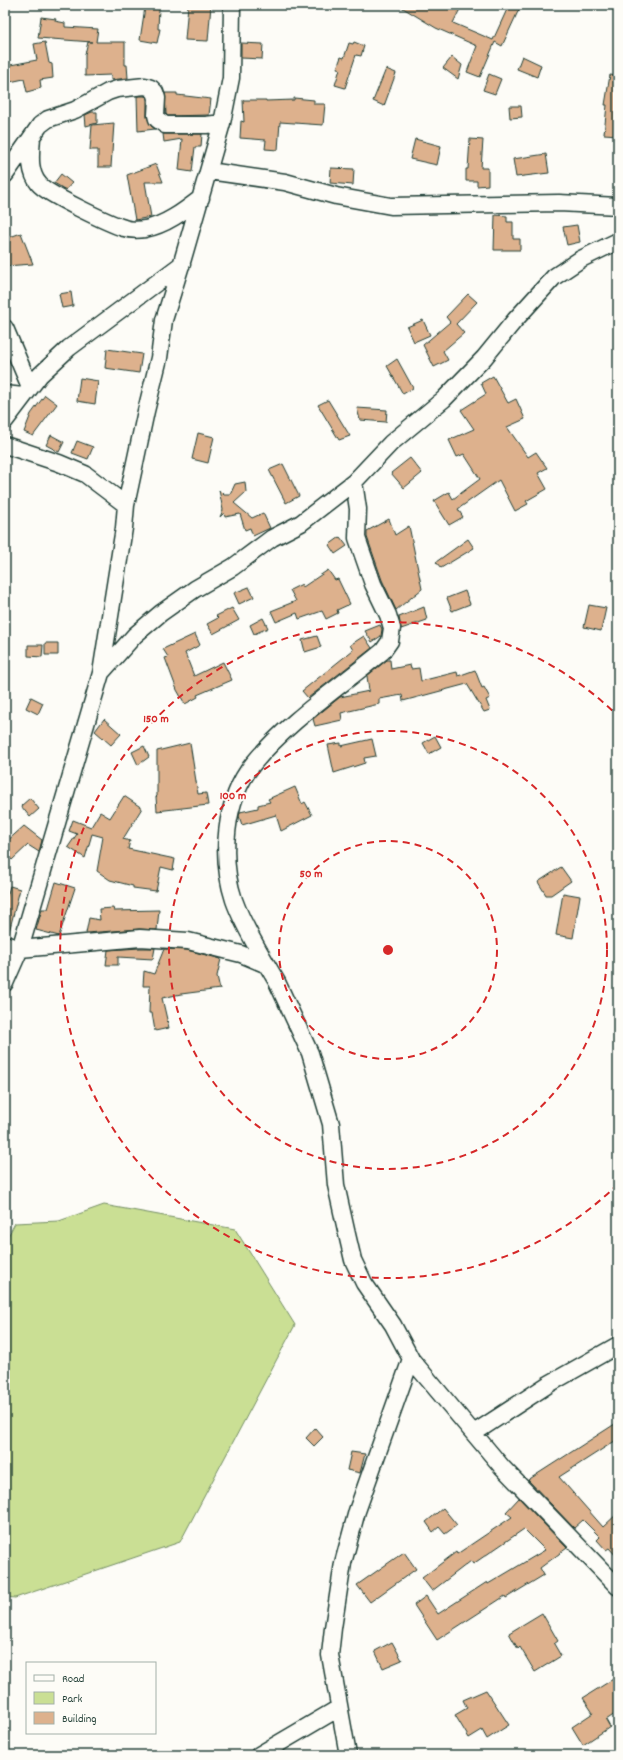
<svg xmlns="http://www.w3.org/2000/svg" width="623" height="1760" viewBox="0 0 623 1760" font-family="Dekko,sans-serif">
<rect width="100%" height="100%" fill="#fdfcf7"/>
<filter id="ink" filterUnits="userSpaceOnUse"><feTurbulence type="fractalNoise" baseFrequency=".025" numOctaves="2"/><feDisplacementMap in="SourceGraphic" scale="8" xChannelSelector="R" yChannelSelector="G"/><feConvolveMatrix kernelMatrix="1 2 1 2 8 2 1 2 1" color-interpolation-filters="sRGB"/></filter>
<g filter="url(#ink)">
<path fill="#cadf94" stroke="#748e64" d="M104,1205L235,1229L295,1325L180,1542L15,1598L5,1597V1242L15,1223L59,1221Z"/>
<path fill="#ddb18d" stroke="#1f3d34" d="M188,5H211L208,41L185,40Z
M398,5H462L453,23L493,40L509,5H521L502,46L495,42L480,77L467,72L477,46L436,28Z
M145,7L159,8L158,29H160L157,43L140,40Z
M41,17L56,19L55,21L65,23V27L98,29L96,42H125V65H127L128,78L111,80V75L85,76V54L88,42H92L38,38Z
M45,42L49,63L52,64L53,78L40,80L41,88L27,92L24,79L5,83V66L37,60L34,44Z
M354,42L364,46L361,56L356,55L345,88L335,85L340,69L337,68L341,57L344,58L349,43L353,44Z
M241,43L263,44L262,59L241,58Z
M522,56L541,65L537,77L517,69Z
M452,57L462,65L458,79L443,68Z
M386,69L396,73L384,106L373,101Z
M489,74L501,79L495,94L483,90Z
M610,75L618,76V135L604,134L607,105H605Z
M165,93H177V95L211,99L209,115L168,116L166,114Z
M137,96H144L147,97V117L151,126L155,129L138,131Z
M294,98L314,100V104H325L323,125L280,122L278,150L265,149L266,140L240,138L241,121L244,122L243,100H266V101L294,100Z
M509,106H521L522,117L510,118Z
M92,112H97V123L86,126L85,115Z
M114,123L111,167H98V150H90L92,125Z
M163,134H202L201,147H195L192,172L179,170L182,139L164,142Z
M415,139L441,146L437,165L410,159Z
M470,139L483,140L481,168H488V185L477,186V181H466V169H468Z
M546,154L549,173L516,177L513,159Z
M156,164L163,182H145L151,217L135,220L127,175Z
M331,168L354,169L353,185L330,183Z
M61,174L72,183L66,190L54,183Z
M495,215L507,216V222H513V239H520V250H494Z
M577,225L580,242L567,245L563,227Z
M21,233L33,264L5,266V245L9,243L7,238Z
M71,292L73,306L62,308L59,294Z
M468,294L477,302L456,324L464,333L443,351L448,360L434,367L423,345L450,322L446,317Z
M423,320L430,335L414,342L407,327Z
M107,349L142,354L139,373L105,368Z
M397,359L413,388L403,394L387,366Z
M493,376L508,403L516,399L525,419L507,427L528,457L536,452L547,468L538,473L547,489L526,501L528,504L515,511L499,480L458,509L463,517L449,525L434,501L449,492L453,499L480,479L464,454L457,457L449,440L474,429L461,410L486,394L481,383Z
M80,378L98,381L95,404L77,401Z
M45,395L57,404L33,436L24,432L31,414Z
M328,400L350,436L339,440L318,405Z
M357,408L387,410L386,422L360,420Z
M198,433L214,437L208,463L192,459Z
M51,435L64,442L59,452L46,445Z
M77,441L93,447L88,459L72,453Z
M410,458L422,473L404,488L391,473Z
M283,464L299,496L286,503L269,470Z
M245,482L246,492L234,503L252,518L263,513L270,528L253,536L250,528L245,530L240,514L225,517L224,513L220,517L223,510L219,490L224,495H230L235,484Z
M389,519L395,535L409,526L422,589L396,610L382,580L367,537V531Z
M340,537L347,546L335,554L329,545Z
M468,539L474,548L441,568L436,562Z
M328,570L335,580L338,579L350,604L337,610L338,613L326,619L322,611L299,619L297,613L276,622L271,611L296,601L290,590L302,584L303,587Z
M249,587L254,597L239,604L234,593Z
M465,591L470,604L452,611L447,598Z
M589,605L606,608L601,631L584,627Z
M424,607L427,620L401,629L399,617Z
M232,608L239,620L213,634L207,624L218,618L216,616Z
M263,618L268,628L254,634L250,625Z
M380,625L382,629L381,636L372,642L365,631Z
M195,634L200,645L185,653L194,676L223,662L232,680L197,695L198,697L185,704L177,690L165,658L168,657L163,649Z
M317,636L321,647L305,652L302,640Z
M364,636L372,648L308,698L302,691L353,650L350,645Z
M45,643H58V655H45Z
M28,645H43L42,657L28,656Z
M387,660H390L391,669L410,665L411,669L419,668L421,681L457,672L458,676L475,670L482,688L484,687L490,698L486,700L490,710L484,712L467,684L403,701L402,695L379,699V704L341,713L342,720L315,726L313,719L340,697L369,691L367,676Z
M31,697L43,703L38,714L26,708Z
M104,719L121,734L111,745L95,731Z
M435,736L441,747L429,754L423,743Z
M372,739L376,756L364,758L365,763L334,773L328,745L341,743V746Z
M190,743L198,794L206,793L208,805L157,811L156,797L157,796V751Z
M144,746L149,757L138,765L132,752Z
M295,787L302,804L305,802L312,815L281,831L276,815L242,825L239,816L240,812L258,808V805L270,802L268,799Z
M124,796L142,808L123,839L130,841L128,849L175,859L173,870L161,867L156,891L133,888V886L110,880L97,871L103,837L92,834L85,858L68,847L77,834L69,831L73,820L91,827L100,812L110,818Z
M30,798L39,809L30,817L21,806Z
M24,826L42,840L39,852L28,845L12,860L5,853V843Z
M561,867L571,881L551,895H546L538,882Z
M56,882L75,888L59,936L36,930L42,909H48Z
M10,886L20,889L9,932H5V903Z
M563,893L580,896L573,938L556,935Z
M113,908L114,911L159,910L157,930L139,929L86,933L89,918L100,920L99,909Z
M140,948H155L153,959L118,957V965H106L108,950Z
M164,949L187,950L221,959L217,976L220,989L181,994L162,998L169,1028L155,1031L152,1013H149L150,986H143L144,971L154,974Z
M618,1422V1439L559,1477L603,1527L618,1513V1558L609,1548L606,1550L597,1540L600,1537L583,1520L574,1528L528,1480Z
M315,1428L323,1437L314,1446L306,1438Z
M351,1452L365,1454L360,1473L347,1470Z
M519,1498L567,1548L540,1568L544,1575L506,1598L505,1596L437,1640L414,1605L426,1596L438,1614L487,1582L488,1584L545,1550L524,1529L473,1564L471,1561L432,1591L422,1578L456,1552L457,1554L512,1517L506,1512Z
M443,1508L457,1525L445,1534L439,1527L433,1532L426,1522Z
M404,1552L416,1569L370,1602L357,1585Z
M542,1613L558,1641L554,1644L561,1656L535,1672L520,1647L518,1649L509,1633Z
M392,1642L402,1660L383,1668L375,1651Z
M618,1676V1712L606,1720L610,1727L583,1745L572,1727L593,1713L583,1698Z
M486,1690L509,1725L487,1739L482,1730L469,1738L455,1715L467,1708L463,1700Z"/>
<g fill="none" stroke-linecap="round" stroke-linejoin="round">
<g stroke="#1f3d34" stroke-width="19">
<path id="minor" d="M32,137C31,153 28,171 39,184C47,194 110,224 124,228C130,230 138,230 145,229C166,225 184,211 201,198
M209,171L285,182L336,196L391,206L559,203L618,206
M5,175L40,125L48,119L75,110L108,92L117,89L145,86L151,88L155,92L157,98L156,115L157,119L165,125H206L222,123
M5,328L30,387
M5,394L23,396
M5,421L40,375L69,348L182,264
M5,445L59,463L85,474L126,505
M101,673L135,635L161,613L195,589L233,567L272,538L301,523L354,482L391,443L444,399L484,358L515,320L554,277L581,259L618,241
M5,944L20,949L140,938L188,941L241,954L267,965L277,982L310,1053L331,1124L336,1185L346,1230L353,1260L364,1283L393,1325L411,1359L502,1467L618,1587
M267,965C255,944 242,923 234,900C220,858 224,800 253,764C288,721 340,687 383,651L390,641L392,628L388,615L373,584L357,538L358,509L354,482
M5,983L20,949L101,673L124,528L126,505L146,411L159,358L164,320L182,262L222,123L231,78L232,5
M474,1433L549,1384L618,1345
M259,1755L339,1708
M348,1755L330,1655L333,1628L343,1563L357,1511L411,1359"/>
</g>
<use href="#minor" stroke="#fdfcf7" stroke-width="16"/>
</g>
</g>
<g fill="none" stroke="#d62828" stroke-width="2" stroke-dasharray="7 5">
<circle cx="388" cy="950" r="109"/>
<circle cx="388" cy="950" r="219"/>
<path d="M618 1184A328 328 0 1 1 618 716"/>
</g>
<circle cx="388" cy="950" r="6" fill="#d62828" stroke="#fdfcf7" stroke-width="2"/>
<g font-size="12" text-anchor="middle" font-weight="bold" fill="#d62828" stroke="#fdfcf7" stroke-width="3.5" stroke-linejoin="round" paint-order="stroke">
<text x="156" y="722">150 m</text>
<text x="233" y="799">100 m</text>
<text x="311" y="877">50 m</text>
</g>
<rect width="623" height="1760" fill="none" stroke="#fdfcf7" stroke-width="20"/>
<rect x="10" y="10" width="603" height="1740" fill="none" stroke="#1f3d34" stroke-width="1.5" filter="url(#ink)"/>
<rect x="26" y="1662" width="130" height="72" fill="#fdfcf7" stroke="#a4b0a9"/>
<rect x="34" y="1675" width="20" height="6" fill="#fdfcf7" stroke="#a4b0a9"/>
<text x="62" y="1682" font-size="12" fill="#1f3d34">Road</text>
<rect x="34" y="1692" width="20" height="12" fill="#cadf94" stroke="#a4b0a9"/>
<text x="62" y="1702" font-size="12" fill="#1f3d34">Park</text>
<rect x="34" y="1712" width="20" height="12" fill="#ddb18d" stroke="#a4b0a9"/>
<text x="62" y="1722" font-size="12" fill="#1f3d34">Building</text>
</svg>
